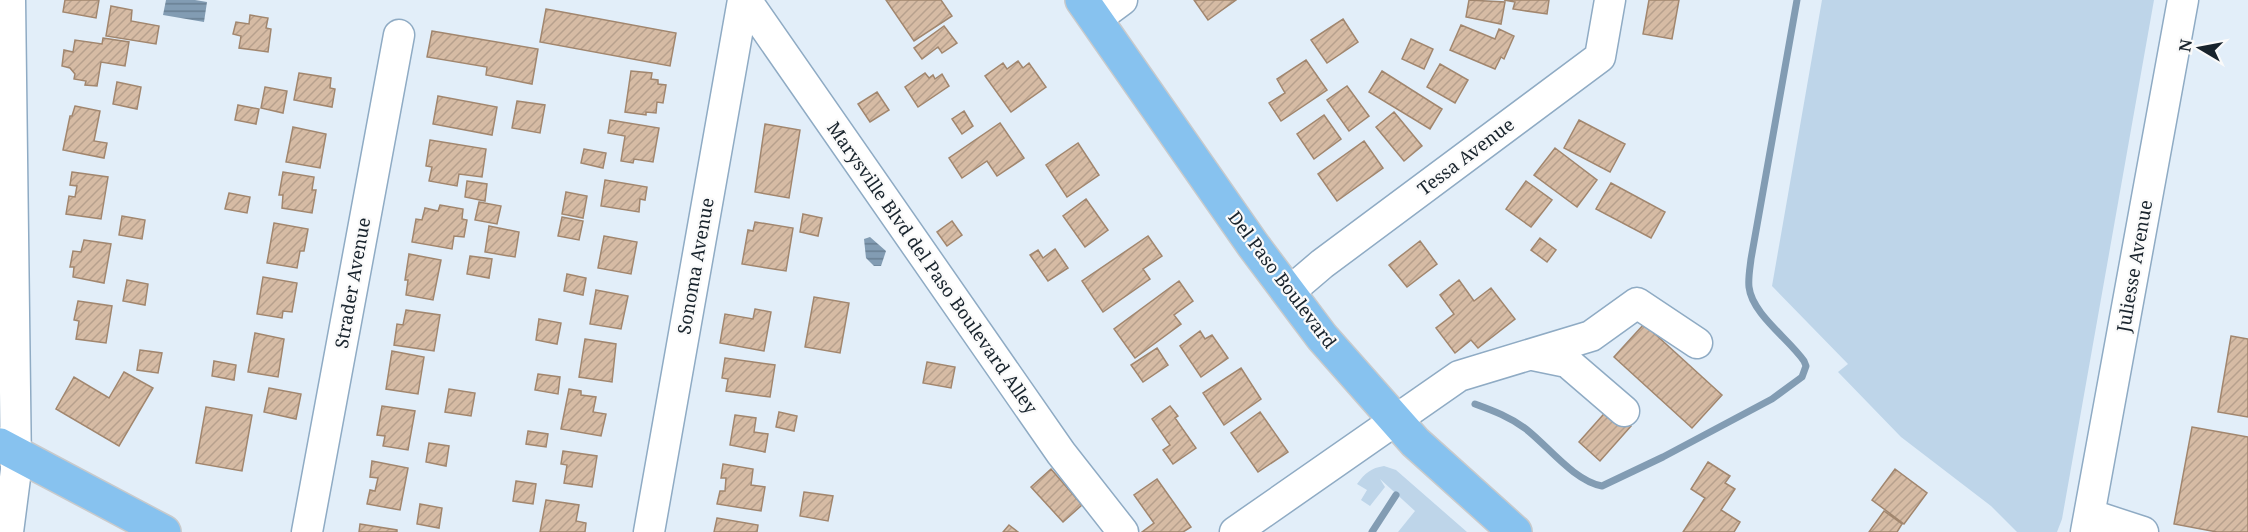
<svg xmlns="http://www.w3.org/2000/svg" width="2248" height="532" viewBox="0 0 2248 532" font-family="'Noto Serif',serif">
<defs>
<pattern id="water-rules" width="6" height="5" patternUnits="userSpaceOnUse" patternTransform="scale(1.5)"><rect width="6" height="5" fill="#829cb3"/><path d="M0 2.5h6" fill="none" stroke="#697f92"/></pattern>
<pattern id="building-hatch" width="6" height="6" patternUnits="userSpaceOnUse" patternTransform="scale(1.5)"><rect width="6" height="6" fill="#d6bba4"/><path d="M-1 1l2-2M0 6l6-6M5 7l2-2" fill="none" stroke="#b7a08d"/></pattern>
</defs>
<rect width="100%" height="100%" fill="#e2eef9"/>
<path fill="#bed5e9" d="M1822,0H2154L2062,519L2057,532H2017L1991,506L1901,437L1838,372L1848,364L1772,286Z
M1384,466L1396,470L1467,532H1398L1415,511L1380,479L1385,487L1370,506L1361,500L1367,490L1357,484C1365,473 1371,468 1384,466Z"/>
<path fill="url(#water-rules)" d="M166,0H195L207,2L204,22L163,15Z
M870,237L886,251L881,266H874L866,258L864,239Z"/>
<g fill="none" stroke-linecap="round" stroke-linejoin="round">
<path stroke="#829cb3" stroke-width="7" d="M1475,404C1494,411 1510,417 1526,429C1548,446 1574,481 1602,486L1663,457L1772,399L1802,377L1806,366L1804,361C1789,339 1752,314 1749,287C1748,278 1750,268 1751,259L1797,0
M1372,532L1396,495"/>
</g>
<path fill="url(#building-hatch)" stroke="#a1866e" stroke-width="1.5" d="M65,0H99L96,18L63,12Z
M886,0H941L952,16L914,41Z
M1194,0H1236L1208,20Z
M1469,0L1505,2L1501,24L1466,17Z
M1504,0H1549L1547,14L1513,9L1515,2Z
M1649,0H1679L1672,39L1643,34Z
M111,6L132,10L131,21L159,26L156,44L106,36Z
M546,9L676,33L670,66L540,42Z
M250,15L268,18L266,28L271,29L268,52L239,48L241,36L233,34L236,22L249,24Z
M1343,19L1358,42L1327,63L1311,40Z
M1461,25L1495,39L1499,29L1514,36L1504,59L1501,57L1495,69L1450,50Z
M944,26L957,43L942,53L938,47L922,59L914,48Z
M432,31L538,49L532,84L486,75L487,67L427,57Z
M103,38L129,42L125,66L101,62L97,86L85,85L86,81L74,79L75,74L70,68L62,66L64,50L73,52L75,40L102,44Z
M1411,39L1433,49L1424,69L1402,59Z
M1306,60L1327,90L1281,121L1269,103L1285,93L1277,79Z
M1018,61L1023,68L1029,63L1046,87L1011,112L985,76L1003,63L1007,69Z
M1440,64L1468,80L1455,103L1427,87Z
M631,71L652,73L651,79L658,80V84L666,85L663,103L657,102L656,113L646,112V115L625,112Z
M1382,71L1442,109L1430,129L1369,92Z
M299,73L331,78L330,88L335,89L332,107L294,100Z
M925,73L929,78L933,75L935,79L942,74L949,86L918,107L905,87Z
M117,82L141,87L137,109L113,104Z
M1347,86L1369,116L1349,131L1327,100Z
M265,87L287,91L283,113L261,108Z
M877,92L889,110L870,122L858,104Z
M438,96L497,107L492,135L433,124Z
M517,101L545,105L540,133L512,128Z
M238,105L259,109L256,124L235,120Z
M75,106L100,111L94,141L107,143L104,158L63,150L70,116H72Z
M964,111L973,126L962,134L952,119Z
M1394,112L1422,146L1404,161L1376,127Z
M1324,115L1341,139L1314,159L1297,134Z
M610,120L659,128L653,162L634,159L633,163L621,161L625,136L608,133Z
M1579,120L1625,144L1610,172L1564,148Z
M1000,123L1024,158L997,176L987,161L962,178L949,158Z
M765,124L800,130L789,198L755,192Z
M293,127L326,134L320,168L286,162Z
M430,140L486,149L482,177L459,174L457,186L429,181L432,167L426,166Z
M1364,141L1383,168L1337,201L1318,174Z
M1078,143L1099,175L1067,197L1046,165Z
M1555,148L1597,180L1577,207L1534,175Z
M584,149L606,153L603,168L581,163Z
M72,172L108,177L101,219L66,214L69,196L75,197L77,186L70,185Z
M283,172L314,177L312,190H316L312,213L282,208L283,195H279Z
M605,180L647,187L645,200L640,199L639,212L601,206Z
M467,181L487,184L485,201L465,197Z
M1526,181L1552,200L1531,227L1506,209Z
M1611,183L1665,212L1651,238L1596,209Z
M566,192L587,196L583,218L562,214Z
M229,193L250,197L247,213L225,209Z
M1086,199L1108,230L1085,247L1063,216Z
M479,202L501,206L497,224L475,220Z
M440,205L463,209L462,219L467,220L464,237L454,236L452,249L412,242L416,219L422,220L425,208L438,211Z
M803,214L822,218L818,236L800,232Z
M122,216L145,220L142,239L119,235Z
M562,217L583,221L579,240L558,236Z
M952,221L962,235L947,246L937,232Z
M755,222L793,228L786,271L742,264L748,230L753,231Z
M274,223L308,229L304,251H300L297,268L267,263Z
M489,226L519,232L515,257L485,252Z
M604,236L637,242L631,274L598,268Z
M1148,236L1162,256L1143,269L1150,279L1103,312L1082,281Z
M1540,238L1556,250L1547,262L1531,250Z
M84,240L111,244L104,283L73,277L74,267H70L73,251L81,252Z
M1420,241L1437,264L1407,287L1389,265Z
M1055,249L1068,268L1048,281L1030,255L1038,250L1043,258Z
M409,254L441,260L433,300L406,295L408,280H405Z
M470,256L492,259L489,278L467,274Z
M567,274L586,278L583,295L564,291Z
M263,277L297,283L292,312L283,311L282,318L257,314Z
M127,280L148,284L145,305L123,301Z
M1459,280L1474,301L1491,288L1515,319L1478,348L1471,340L1455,353L1436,328L1454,314L1440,295Z
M1179,281L1193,301L1174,315L1181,324L1135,358L1114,329Z
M596,290L628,296L621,329L590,324Z
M814,297L849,303L840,353L805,347Z
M78,301L112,306L106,343L76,339L79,321L74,320Z
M755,309L771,312L764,351L720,343L725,314L753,319Z
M406,310L440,315L434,351L394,345L397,324L403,325Z
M539,319L561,323L557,344L536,340Z
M1644,324L1722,395L1692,428L1614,357Z
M1200,331L1205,339L1212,335L1228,358L1201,377L1180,346Z
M255,333L284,339L278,377L248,372Z
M2231,336L2248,339V417L2218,412Z
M585,339L616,344L612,382L579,377Z
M1157,348L1168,365L1143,382L1131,365Z
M140,350L162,353L158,373L137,370Z
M392,351L424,357L418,394L386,389Z
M725,358L775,365L770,397L726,391L728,379L722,378Z
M214,361L236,365L234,380L212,376Z
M927,362L955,367L951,388L923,383Z
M1241,368L1261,399L1224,425L1203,393Z
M124,372L153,388L119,446L56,409L74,377L109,398Z
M538,374L560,377L558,394L535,390Z
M269,388L301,394L296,419L264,412Z
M449,389L475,393L471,416L445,412Z
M569,389L581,391V395L596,397L593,412L606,414L601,436L561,429Z
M382,406L415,411L408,450L383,446L385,436L377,435Z
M1170,406L1178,416L1175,418L1196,448L1173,464L1163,450L1170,445L1152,419Z
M206,407L252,415L242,471L196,463Z
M1610,407L1631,426L1600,461L1579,442Z
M779,412L797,416L794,431L776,427Z
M1260,412L1288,452L1258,472L1231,433Z
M735,415L756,418L754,432L768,434L765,452L730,445Z
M2192,427L2248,437V532H2217L2174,524Z
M528,431L548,434L546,447L526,444Z
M429,443L449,446L446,466L426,462Z
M563,451L597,456L592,487L564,483L567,465L561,464Z
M372,461L408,468L400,510L367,504L370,490L375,491L378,478L370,477Z
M1708,462L1730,476L1725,483L1735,489L1721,510L1740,522L1734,532H1683L1705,498L1691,489Z
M723,464L753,469L751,485L765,487L761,511L717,504L720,491H725L726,478H721Z
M1051,469L1082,505L1063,522L1031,487Z
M1895,469L1927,493L1904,524L1872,500Z
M1157,479L1191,527L1183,532H1142L1154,523L1134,495Z
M516,481L536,484L533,504L513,501Z
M804,492L833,496L828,521L800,516Z
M546,500L579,505L576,521L586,523L585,532H540Z
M420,504L442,508L439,528L417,524Z
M1884,511L1902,524L1897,532H1869Z
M717,518L758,525L757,532H714Z
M360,524L397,530V532H359Z
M1009,525L1018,532H1003Z"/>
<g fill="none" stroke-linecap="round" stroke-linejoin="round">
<g stroke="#8fabc4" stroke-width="33">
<path id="minor" d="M746,0L1061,453L1123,532
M1095,20L1122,0
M1288,293L1322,264L1600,57L1610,0
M1533,355L1567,362L1624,411
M2091,515L2143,532
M8,532L16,470L10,0
M307,532L399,35
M649,532L743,0
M1235,532L1459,376L1591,336L1637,303L1697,343
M2086,532L2183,0"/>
</g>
<g stroke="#c8cacc" stroke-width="36">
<path id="major" d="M1082,0L1253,245L1322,337L1415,442L1515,532
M0,445L164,532"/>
</g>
<use href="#minor" stroke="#fff" stroke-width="30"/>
<use href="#major" stroke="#87c2ef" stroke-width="33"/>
</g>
<g text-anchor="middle" stroke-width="4.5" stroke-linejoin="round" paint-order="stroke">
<g font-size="18" fill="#18232c" stroke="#fafafa">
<text transform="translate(1466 157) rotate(-37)" y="6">Tessa Avenue</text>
<text transform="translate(696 266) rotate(-80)" y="6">Sonoma Avenue</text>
<text transform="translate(2135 266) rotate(-80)" y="6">Juliesse Avenue</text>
<text transform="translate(932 268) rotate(55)" y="6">Marysville Blvd del Paso Boulevard Alley</text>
<text transform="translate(1282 280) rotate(53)" y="6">Del Paso Boulevard</text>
<text transform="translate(353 283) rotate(-80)" y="6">Strader Avenue</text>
</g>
</g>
<g transform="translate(2200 48) rotate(280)" stroke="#fafafa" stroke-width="4.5" paint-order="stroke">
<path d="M0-4.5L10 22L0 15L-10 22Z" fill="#18232c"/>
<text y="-9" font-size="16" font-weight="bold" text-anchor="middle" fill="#18232c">N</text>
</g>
</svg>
